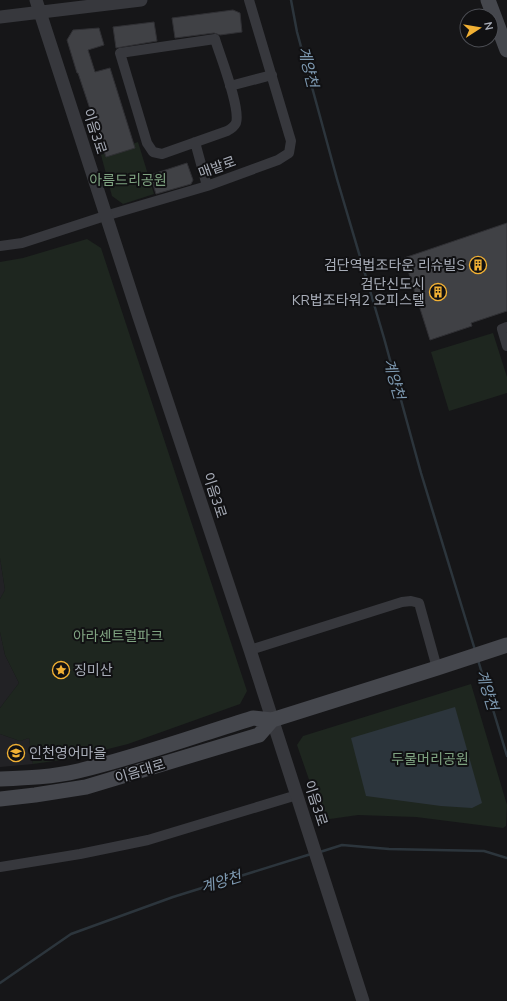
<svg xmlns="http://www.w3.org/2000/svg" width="507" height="1001" viewBox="0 0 507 1001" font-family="'Nunito Sans','Noto Sans KR',sans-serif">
<rect width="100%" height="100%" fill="#161618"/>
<path fill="#222225" d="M0,558L5,590L0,599Z
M0,632L5,655L19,683L0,708Z
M0,734L20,741L29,738L33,764L0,767Z"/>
<path fill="#1e261f" d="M138,142L154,194L123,204L112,196L101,155Z
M87,239L101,248L247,691L240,704L128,744L68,759L33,764L29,738L20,741L0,734V708L19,683L5,655L0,632V599L5,590L0,558V262L23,258Z
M493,333L507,377V393L449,411L431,352Z
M471,684L507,805L506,826L503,828L416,817L358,815L323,820L297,745L303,736Z"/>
<path fill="#2c353c" d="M455,707L482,803L472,808L441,806L366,796L351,738Z"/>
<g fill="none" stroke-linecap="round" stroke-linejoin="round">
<path stroke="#2c353c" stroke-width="2.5" d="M291,0L297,32L337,179L384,338L421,473L475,650
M478,660L507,756
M320,852L342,845L389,849L484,851L507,858
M0,983L71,934L173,897L311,854"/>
</g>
<path fill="#404145" stroke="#303034" d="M233,10L240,13L242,32L220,35L214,33L175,38L172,18Z
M154,22L157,41L116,48L113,27Z
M99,28L104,45L88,50L95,72L110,68L135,148L106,157L78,73H77L67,40L73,30Z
M187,163L193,180L191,184L156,194L150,175Z
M507,223V311L471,323L472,326L430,340L404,258Z"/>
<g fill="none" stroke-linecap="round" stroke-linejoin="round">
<path stroke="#37383d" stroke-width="10" d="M215,39C220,56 241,108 236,123C234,127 231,129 227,131L162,154L153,152L147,143L120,53Z
M230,86L272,75
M195,142L207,186
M0,246L22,243L105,216L207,186L278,160L289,153L291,141L249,0
M507,327L502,329L507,346
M250,650L402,602L411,601L419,603L437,668
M0,867L80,854L148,840L297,795"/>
<path stroke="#37383d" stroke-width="13" d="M36,0L139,317L250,650L363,1001
M0,17L141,0"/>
<path stroke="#45474d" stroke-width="15" d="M488,0L507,50
M0,779C26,778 53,777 78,771C137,757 195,736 253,718L272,720L437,668L507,645
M0,799L35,795L86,787L259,735L272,720"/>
</g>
<defs>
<g id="building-ring" transform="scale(0.9)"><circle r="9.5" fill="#111113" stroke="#f2b134" stroke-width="1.5"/><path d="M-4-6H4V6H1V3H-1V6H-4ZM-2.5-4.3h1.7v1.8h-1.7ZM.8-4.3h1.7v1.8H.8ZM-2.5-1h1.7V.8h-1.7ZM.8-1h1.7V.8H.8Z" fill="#f2b134"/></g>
<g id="sight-ring" transform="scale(0.9)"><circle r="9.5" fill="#111113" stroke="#f2b134" stroke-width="1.5"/><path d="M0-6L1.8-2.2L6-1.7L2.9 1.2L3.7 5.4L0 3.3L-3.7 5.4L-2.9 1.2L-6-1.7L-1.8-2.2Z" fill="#f2b134"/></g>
<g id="school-ring" transform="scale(0.9)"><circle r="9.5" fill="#111113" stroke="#f2b134" stroke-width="1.5"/><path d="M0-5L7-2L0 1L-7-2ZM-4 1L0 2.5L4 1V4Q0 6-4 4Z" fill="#f2b134"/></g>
</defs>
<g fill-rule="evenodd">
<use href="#building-ring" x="478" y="265"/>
<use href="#building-ring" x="438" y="292"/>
<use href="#sight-ring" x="61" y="670"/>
<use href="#school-ring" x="16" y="753"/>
</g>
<g text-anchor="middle" stroke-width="4" stroke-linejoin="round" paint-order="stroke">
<g font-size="14" fill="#a8adb8" stroke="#111113">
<text transform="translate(95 131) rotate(72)" y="5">이음3로</text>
<text transform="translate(217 167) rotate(-20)" y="5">매밭로</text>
<text transform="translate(215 495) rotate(72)" y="5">이음3로</text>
<text transform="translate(140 771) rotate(-17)" y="5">이음대로</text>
<text transform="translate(316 803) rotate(72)" y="5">이음3로</text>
</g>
<g font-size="14" fill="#7fa381" stroke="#111113">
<text x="128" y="185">아름드리공원</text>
<text x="118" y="641">아라센트럴파크</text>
<text x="430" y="764">두물머리공원</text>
</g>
<g font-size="14" fill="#a8adb8" stroke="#111113" text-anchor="end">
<text x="465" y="270">검단역법조타운 리슈빌S</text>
<text x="425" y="289">검단신도시<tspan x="425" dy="16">KR법조타워2 오피스텔</tspan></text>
<text x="74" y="675" text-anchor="start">징미산</text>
<text x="29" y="758" text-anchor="start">인천영어마을</text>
</g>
<g font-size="15" font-style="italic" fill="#7f9bb3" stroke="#111113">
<text transform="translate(308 67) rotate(76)" y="5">계양천</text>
<text transform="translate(394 379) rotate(74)" y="5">계양천</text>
<text transform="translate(487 690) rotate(73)" y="5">계양천</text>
<text transform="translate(221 882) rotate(-17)" y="5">계양천</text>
</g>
</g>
<g transform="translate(479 28) rotate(78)"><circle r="19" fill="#111113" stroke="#4d4f55"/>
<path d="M0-3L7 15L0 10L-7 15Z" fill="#f2b134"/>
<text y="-6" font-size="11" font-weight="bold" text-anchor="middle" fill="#a8adb8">N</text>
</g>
</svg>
